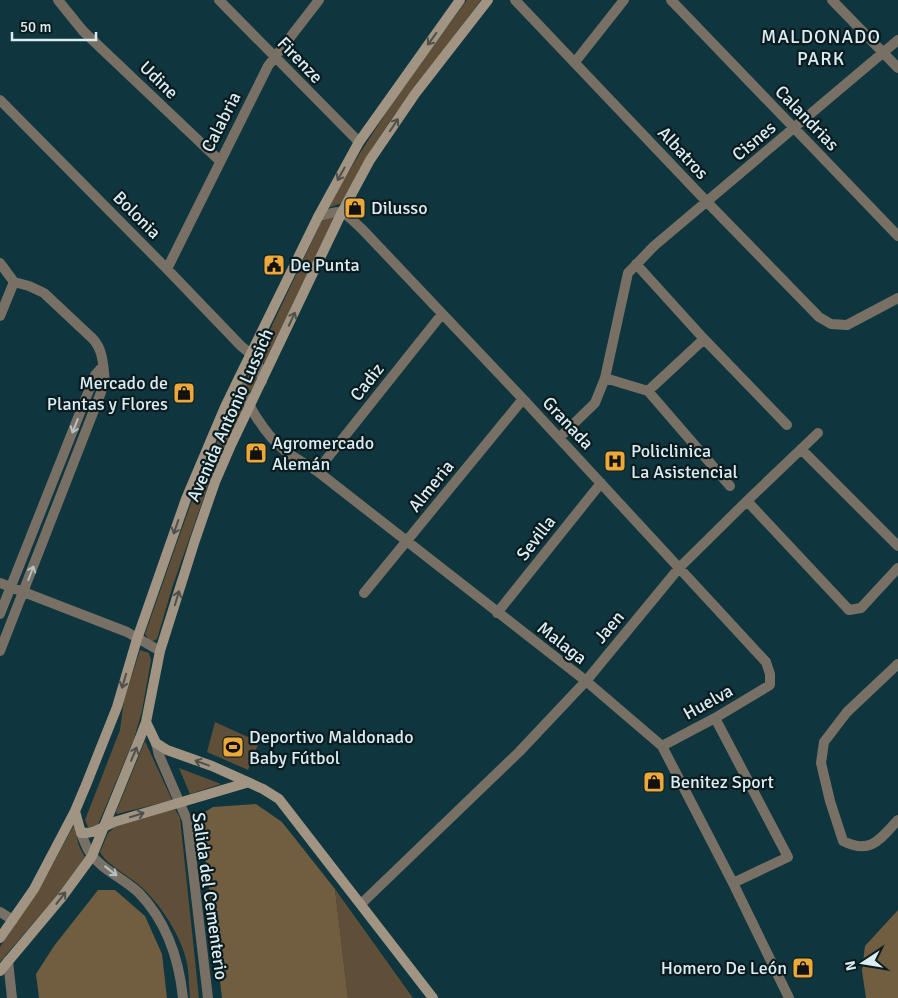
<svg xmlns="http://www.w3.org/2000/svg" width="898" height="998" viewBox="0 0 898 998" font-family="Signika,sans-serif">
<rect width="100%" height="100%" fill="#0f353e"/>
<path fill="#5f4f39" d="M467,0H481L393,117L372,148L342,203L328,208C368,134 417,68 467,0Z
M335,216L264,364L260,351L321,222Z
M252,366H254C259,375 257,387 248,393L245,383Z
M239,395L243,408L210,480L173,585L157,639L153,641L149,640L145,634L180,534L201,476Z
M140,650L149,653L151,660L142,711L134,739L97,827H88L85,820L120,730L124,700Z
M215,722L259,742L248,770L207,752Z
M145,741L172,800L117,814L116,812Z
M179,768L221,784L190,794Z
M175,809L180,818L199,998H190C189,987 189,974 187,963C181,935 160,903 138,884C127,875 106,864 100,852L108,833L115,827Z
M74,825L79,846L85,857L58,894L0,962V947L43,882Z
M335,889L413,998H348Z"/>
<path fill="#715d40" d="M256,804L282,822L335,889L348,998H222L200,815L213,807Z
M98,890H115L145,916L162,954L167,998H39L36,974L54,946Z
M898,910V998H866L862,971L865,946Z"/>
<g fill="none" stroke-linecap="round" stroke-linejoin="round">
<path stroke="#787065" stroke-width="10" d="M58,0L83,31L220,161
M219,0L359,142
M515,0L707,202L819,317L831,324L847,325L898,298
M671,0L898,236
M832,0L898,68
M575,62L624,0
M0,100L167,269L241,346C254,356 261,364 262,381
M318,217C345,208 341,210 362,229L523,399L766,662L770,674V685L715,718L662,746
M0,263L14,282L29,286L44,293L93,339C104,351 103,367 105,382L0,651
M636,264L704,339L787,425
M167,269L268,66L319,0
M0,316L14,282
M239,378C245,403 264,433 284,450C294,458 306,464 317,471L586,681L662,746L733,883L789,998
M605,378L648,391L730,486
M648,391L704,339
M559,438L595,403L605,378L628,273L654,246L898,40
M801,449L898,546
M317,471L442,314
M747,501L849,610L861,608L898,568
M0,583L127,632L160,651
M364,593L523,399
M497,613L601,483
M0,614L95,375L103,366
M898,664L847,712L824,742L821,763L830,801L843,841C871,855 880,839 898,820
M715,718L788,857L733,883
M156,743L159,755L187,820L208,998
M81,833C84,840 86,848 91,854C101,869 126,880 139,893C167,922 179,959 183,998
M361,904L519,752L586,681L679,568L750,498L818,433
M0,912L13,920
M8,961L12,998"/>
<path stroke="#a19482" stroke-width="10" d="M146,722L156,743L167,750L212,766L263,789L279,799L433,998
M75,811L81,833C99,833 99,828 114,822L246,783
M0,938L34,889L75,811L86,785L117,707L137,639L186,499L225,407L239,378L318,217L359,142L460,0
M0,971L62,897L92,856L140,738L146,722L160,651L195,540L215,482L231,445L342,212L370,160L415,94L488,0"/>
</g>
<defs><path id="oneway-shaft" d="M-6 0H5M1.5-3L5.5 0L1.5 3" fill="none" stroke-width="1.6" stroke-linecap="round" stroke-linejoin="round" transform="scale(1.25)"/></defs>
<g stroke="#4e514b">
<use href="#oneway-shaft" transform="translate(432 39) rotate(126)"/>
<use href="#oneway-shaft" transform="translate(394 125) rotate(-56)"/>
<use href="#oneway-shaft" transform="translate(341 174) rotate(119)"/>
<use href="#oneway-shaft" transform="translate(292 319) rotate(-65)"/>
<use href="#oneway-shaft" transform="translate(176 527) rotate(109)"/>
<use href="#oneway-shaft" transform="translate(177 598) rotate(-73)"/>
<use href="#oneway-shaft" transform="translate(124 681) rotate(107)"/>
<use href="#oneway-shaft" transform="translate(134 754) rotate(-67)"/>
<use href="#oneway-shaft" transform="translate(202 763) rotate(-160)"/>
<use href="#oneway-shaft" transform="translate(137 815) rotate(-17)"/>
<use href="#oneway-shaft" transform="translate(61 898) rotate(-52)"/>
</g>
<g stroke="#b7c1c1">
<use href="#oneway-shaft" transform="translate(75 426) rotate(112)"/>
<use href="#oneway-shaft" transform="translate(31 573) rotate(-69)"/>
<use href="#oneway-shaft" transform="translate(111 871) rotate(38)"/>
</g>
<defs>
<g id="shop-square" transform="scale(1.125)"><rect x="-9" y="-9" width="18" height="18" rx="4" fill="#eca93a" stroke="#0b1b1e"/><path d="M-5-2.5h2.3a2.7 3.5 0 0 1 5.4 0H5L5.5 6h-11ZM-1.5-2.5h3a1.5 2.3 0 0 0-3 0Z" fill="#111"/></g>
<g id="civic-square" transform="scale(1.125)"><rect x="-9" y="-9" width="18" height="18" rx="4" fill="#eca93a" stroke="#0b1b1e"/><path d="M-.6-6.5H3V-4.5H.6V-3L4-1V1h2V6H-6V1h2V-1L-.6-3ZM-1.2 2.5V6h2.4V2.5Z" fill="#111"/></g>
<g id="hospital-square" transform="scale(1.125)"><rect x="-9" y="-9" width="18" height="18" rx="4" fill="#eca93a" stroke="#0b1b1e"/><path d="M-5-5h3v3.5h4V-5h3V5h-3V1.5h-4V5h-3Z" fill="#111"/></g>
<g id="stadium-square" transform="scale(1.125)"><rect x="-9" y="-9" width="18" height="18" rx="4" fill="#eca93a" stroke="#0b1b1e"/><path d="M0-5a6.5 5 0 1 0 0 10a6.5 5 0 1 0 0-10ZM-3.5-1.8h7v3.6h-7Z" fill="#111"/></g>
</defs>
<g fill-rule="evenodd">
<use href="#shop-square" x="355" y="208"/>
<use href="#civic-square" x="274" y="265"/>
<use href="#shop-square" x="184" y="393"/>
<use href="#shop-square" x="256" y="453"/>
<use href="#hospital-square" x="615" y="461"/>
<use href="#stadium-square" x="233" y="747"/>
<use href="#shop-square" x="654" y="782"/>
<use href="#shop-square" x="803" y="968"/>
</g>
<g text-anchor="middle" stroke-width="4.5" stroke-linejoin="round" paint-order="stroke">
<g font-size="18" fill="#d9edf3" stroke="#0b1b1e">
<text transform="translate(300 60) rotate(46)" y="6">Firenze</text>
<text transform="translate(159 80) rotate(44)" y="6">Udine</text>
<text transform="translate(807 118) rotate(46)" y="6">Calandrias</text>
<text transform="translate(221 122) rotate(-63)" y="6">Calabria</text>
<text transform="translate(754 141) rotate(-40)" y="6">Cisnes</text>
<text transform="translate(683 153) rotate(47)" y="6">Albatros</text>
<text transform="translate(137 215) rotate(45)" y="6">Bolonia</text>
<text transform="translate(367 382) rotate(-52)" y="6">Cadiz</text>
<text transform="translate(230 415) rotate(-66)" y="6">Avenida Antonio Lussich</text>
<text transform="translate(568 423) rotate(47)" y="6">Granada</text>
<text transform="translate(431 486) rotate(-51)" y="6">Almeria</text>
<text transform="translate(536 538) rotate(-52)" y="6">Sevilla</text>
<text transform="translate(609 627) rotate(-50)" y="6">Jaen</text>
<text transform="translate(562 643) rotate(38)" y="6">Malaga</text>
<text transform="translate(708 702) rotate(-29)" y="6">Huelva</text>
<text transform="translate(210 896) rotate(82)" y="6">Salida del Cementerio</text>
</g>
<g font-size="18" fill="#d9edf3" stroke="#0b1b1e" text-anchor="start">
<text x="371" y="214">Dilusso</text>
<text x="290" y="271">De Punta</text>
<text x="168" y="389" text-anchor="end">Mercado de<tspan x="168" dy="21">Plantas y Flores</tspan></text>
<text x="272" y="449">Agromercado<tspan x="272" dy="21">Alemán</tspan></text>
<text x="631" y="457">Policlinica<tspan x="631" dy="21">La Asistencial</tspan></text>
<text x="249" y="743">Deportivo Maldonado<tspan x="249" dy="21">Baby Fútbol</tspan></text>
<text x="670" y="788">Benitez Sport</text>
<text x="787" y="974" text-anchor="end">Homero De León</text>
</g>
<g font-size="19" letter-spacing="1" fill="#d9edf3" stroke="#0b1b1e">
<text x="821" y="43">MALDONADO<tspan x="821" dy="22">PARK</tspan></text>
</g>
</g>
<g transform="translate(863 963) rotate(258)" stroke="#0b1b1e" stroke-width="4" paint-order="stroke">
<path d="M0-4L9 19L0 12L-9 19Z" fill="#d9edf3"/>
<text y="-8" font-size="14" font-weight="bold" text-anchor="middle" fill="#d9edf3">N</text>
</g>
<path d="M12 32v8h84v-8" fill="none" stroke="#d9edf3" stroke-width="2.5"/>
<text x="20" y="32" font-size="15" fill="#d9edf3" stroke="#0b1b1e" stroke-width="4" paint-order="stroke">50 m</text>
</svg>
